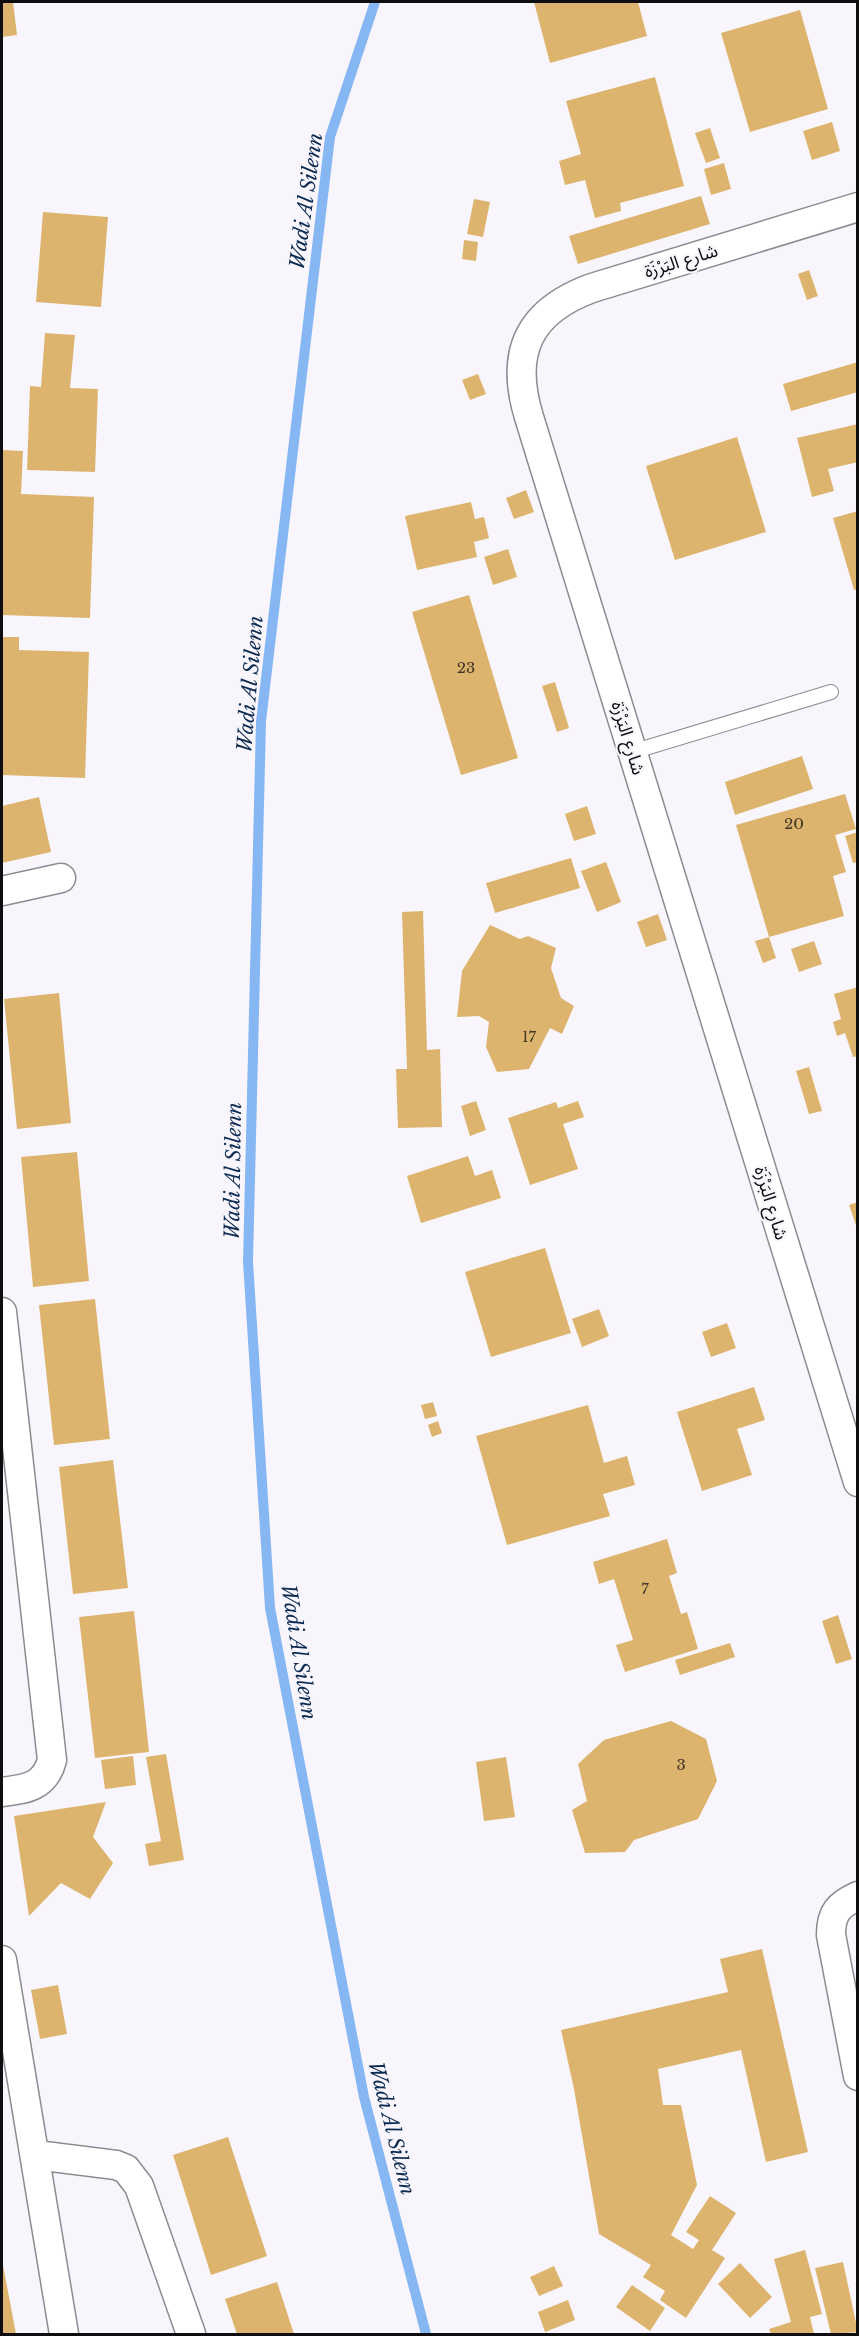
<svg xmlns="http://www.w3.org/2000/svg" width="859" height="2336" viewBox="0 0 859 2336" font-family="'Libre Baskerville','Noto Sans Arabic',serif">
<rect width="100%" height="100%" fill="#f9f5fc"/>
<g fill="none" stroke-linecap="round" stroke-linejoin="round">
<path stroke="#87b7f3" stroke-width="10" d="M375,2L330,137L261,721L248,1262L270,1608L364,2097L426,2334"/>
</g>
<path fill="#ddb46e" d="M2,2H13L17,35L2,37Z
M534,2H638L647,36L550,63Z
M800,10L828,109L750,132L721,33Z
M655,77L684,186L620,203L621,211L595,218L585,180L565,185L559,161L581,154L566,101Z
M832,122L840,151L812,160L803,131Z
M710,128L720,158L706,163L695,133Z
M724,163L731,189L711,195L704,169Z
M701,196L710,224L578,264L569,236Z
M474,199L490,202L483,237L467,234Z
M43,212L108,217L101,307L36,302Z
M464,240L478,242L476,261L462,259Z
M809,270L818,296L807,300L798,274Z
M45,333L75,335L70,388L98,389L95,472L27,470L30,386L41,387Z
M858,362V392L791,411L783,384Z
M478,374L486,394L470,400L462,380Z
M858,424V462L828,469L834,491L812,497L797,438Z
M737,437L766,532L675,560L646,466Z
M2,450L23,451L21,494L94,497L90,618L2,615Z
M526,490L534,512L514,519L506,498Z
M471,502L475,519L484,517L489,538L474,542L477,557L417,570L405,516Z
M858,511V589L854,590L833,518Z
M508,549L517,577L493,585L484,557Z
M469,595L518,758L461,775L412,612Z
M2,637H19V650L89,652L85,778L2,775Z
M555,682L569,728L557,732L542,686Z
M802,756L813,789L735,815L725,782Z
M845,794L856,829L835,835L846,872L833,876L844,916L769,937L736,825Z
M39,797L51,852L2,863V806Z
M587,806L596,834L574,841L565,814Z
M858,832V862L853,863L845,836Z
M571,858L580,888L495,913L486,883Z
M606,862L621,902L597,912L581,871Z
M423,911L427,1050L440,1049L442,1127L398,1128L396,1069H407L402,912Z
M658,914L667,940L646,947L637,922Z
M490,925L520,939L528,936L556,948L551,968L561,998L574,1006L562,1034L550,1028L529,1069L497,1072L486,1047L489,1022L479,1016L457,1017L462,971Z
M769,937L776,958L763,963L755,941Z
M814,941L822,964L799,972L791,949Z
M858,987V1056L853,1057L845,1033L837,1036L833,1022L841,1019L834,994Z
M59,993L71,1123L17,1129L4,999Z
M809,1067L822,1111L809,1114L796,1071Z
M476,1101L486,1130L470,1136L461,1106Z
M578,1101L584,1117L563,1124L578,1169L530,1185L508,1118L556,1102L558,1108Z
M77,1152L89,1281L33,1287L21,1157Z
M468,1156L475,1176L492,1170L501,1198L421,1223L407,1176Z
M858,1202V1228H857L849,1205Z
M545,1248L571,1333L491,1357L465,1272Z
M95,1299L110,1439L54,1445L39,1305Z
M599,1309L609,1336L582,1347L572,1319Z
M727,1323L736,1348L711,1357L702,1332Z
M754,1387L765,1420L737,1429L752,1475L702,1491L677,1412Z
M433,1402L437,1416L425,1419L421,1405Z
M588,1405L604,1463L627,1456L635,1485L603,1494L610,1516L507,1545L476,1436Z
M438,1421L442,1433L432,1437L428,1425Z
M113,1460L128,1588L73,1594L59,1467Z
M667,1539L677,1573L669,1576L681,1614L687,1612L698,1649L625,1672L616,1645L633,1640L614,1579L599,1584L593,1562Z
M134,1611L149,1752L95,1758L79,1617Z
M838,1615L852,1659L836,1664L822,1621Z
M730,1643L735,1657L680,1675L675,1660Z
M671,1721L706,1739L717,1781L698,1819L634,1840L625,1852L585,1853L572,1810L587,1801L578,1764L604,1740Z
M166,1754L184,1860L149,1866L145,1844L161,1841L146,1757Z
M133,1756L136,1785L105,1789L101,1760Z
M506,1757L515,1817L484,1821L476,1762Z
M106,1802L93,1837L113,1863L90,1899L61,1883L29,1916L14,1816Z
M762,1949L808,2152L766,2162L741,2050L658,2069L663,2105H681L697,2185L671,2235L693,2249L699,2240L686,2232L710,2196L736,2213L712,2250L725,2258L686,2318L660,2300L665,2291L643,2277L651,2265L599,2234L574,2089L561,2030L728,1992L720,1959Z
M58,1985L67,2034L40,2039L31,1990Z
M228,2137L267,2256L211,2275L173,2155Z
M805,2250L822,2314L810,2317L814,2334H771L769,2329L791,2322L774,2259Z
M843,2262L858,2332L831,2334L815,2268Z
M740,2263L772,2297L750,2318L718,2284Z
M2,2265H3L16,2334H2Z
M554,2266L563,2286L539,2296L530,2277Z
M277,2282L294,2334H237L225,2299Z
M632,2285L665,2308L650,2331L616,2307Z
M568,2300L575,2320L545,2332L538,2312Z"/>
<g fill="none" stroke-linecap="round" stroke-linejoin="round">
<g stroke="#8d8a90" stroke-width="16">
<path id="lane" d="M632,752L831,692"/>
</g>
<g stroke="#8d8a90" stroke-width="31">
<path id="street" d="M858,207L592,288C529,311 509,352 529,417L858,1482
M2,891L61,878
M2,1312L52,1760C45,1787 26,1789 2,1792
M858,1896C838,1905 831,1913 831,1935L858,2076
M2,1960L64,2334
M36,2155L116,2165L126,2169L139,2186L191,2334"/>
</g>
<use href="#lane" stroke="#fff" stroke-width="14"/>
<use href="#street" stroke="#fff" stroke-width="28"/>
</g>
<g text-anchor="middle" stroke-width="4.5" stroke-linejoin="round" paint-order="stroke">
<g font-size="15" fill="#423727">
<text x="466" y="673">23</text>
<text x="794" y="829">20</text>
<text x="529" y="1042">17</text>
<text x="645" y="1594">7</text>
<text x="681" y="1770">3</text>
</g>
<g font-size="18" fill="#0e0d0f" stroke="#f9f5fc">
<text transform="translate(681 261) rotate(-17)" y="6">شارع البَرْزَة</text>
<text transform="translate(628 738) rotate(73)" y="6">شارع البَرْزَة</text>
<text transform="translate(771 1203) rotate(73)" y="6">شارع البَرْزَة</text>
</g>
<g font-size="20" font-style="italic" fill="#0b2b51" stroke="#f9f5fc">
<text transform="translate(306 201) rotate(-82)" y="7">Wadi Al Silenn</text>
<text transform="translate(250 684) rotate(-85)" y="7">Wadi Al Silenn</text>
<text transform="translate(233 1171) rotate(-89)" y="7">Wadi Al Silenn</text>
<text transform="translate(299 1652) rotate(81)" y="7">Wadi Al Silenn</text>
<text transform="translate(392 2128) rotate(76)" y="7">Wadi Al Silenn</text>
</g>
</g>
<rect width="859" height="2336" fill="none" stroke="#0e0d0f" stroke-width="6"/>
</svg>
